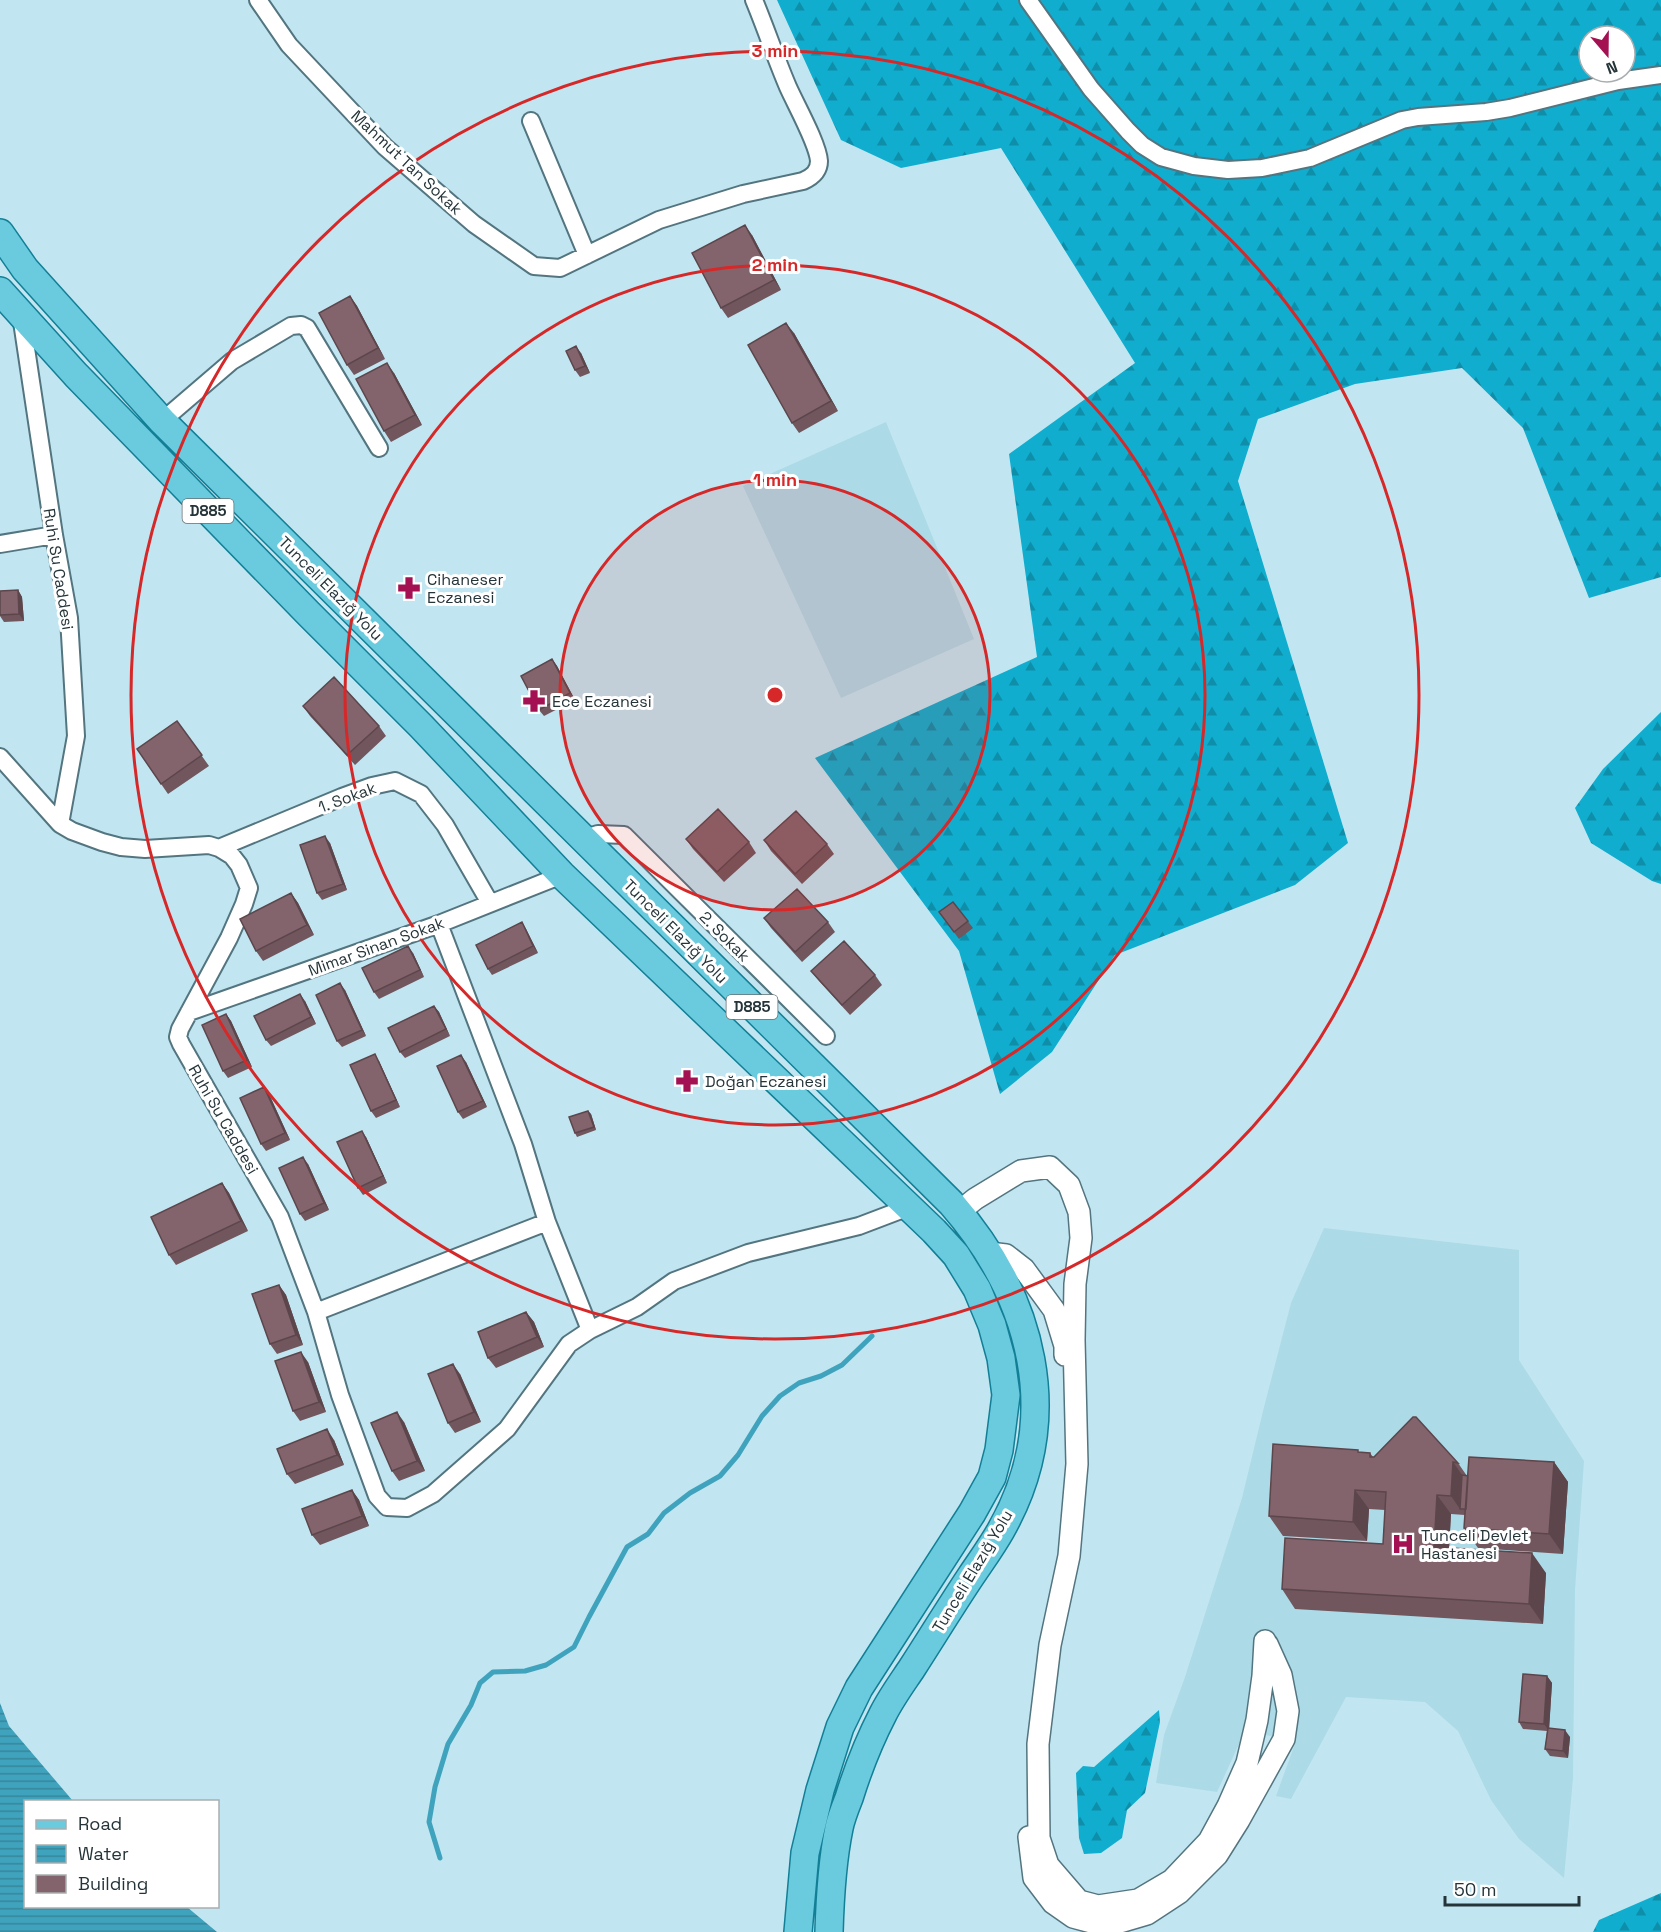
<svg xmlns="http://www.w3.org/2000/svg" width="1661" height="1932" viewBox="0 0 1661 1932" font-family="'Space Grotesk',sans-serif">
<defs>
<pattern id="forest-firs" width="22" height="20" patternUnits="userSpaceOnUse" patternTransform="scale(1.5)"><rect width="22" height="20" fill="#10adcf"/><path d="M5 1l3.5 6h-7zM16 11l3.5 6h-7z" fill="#0f8ea9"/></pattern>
<pattern id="water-rules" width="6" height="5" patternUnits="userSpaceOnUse" patternTransform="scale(1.5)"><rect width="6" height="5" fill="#40a3bd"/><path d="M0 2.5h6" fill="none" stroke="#35869b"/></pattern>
</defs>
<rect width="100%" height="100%" fill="#c1e6f1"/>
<path fill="#acdae7" d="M886,422L974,639L841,698L743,486Z
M1324,1228L1519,1250V1360L1584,1461L1575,1590L1573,1778L1564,1878L1519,1839L1491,1800L1458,1731L1425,1702L1346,1697L1291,1799L1276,1796L1296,1741L1245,1731L1217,1792L1156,1783L1164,1735L1185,1677L1242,1498L1264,1407L1291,1303Z"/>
<path fill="url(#forest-firs)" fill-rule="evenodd" d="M777,0H1661V577L1589,598L1523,428L1462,368L1355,384L1258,419L1238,481L1348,843L1295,885L1115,955L1052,1052L1000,1094L959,951L815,758L1037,657L1009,454L1135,363L1001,148L901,168L841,140ZM1589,36H1625V72H1589Z
M1661,712V884L1652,881L1591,843L1575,808L1603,769Z
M1159,1710L1160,1722L1145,1793L1127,1810L1122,1838L1101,1853L1084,1854L1079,1838L1076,1773L1083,1766L1094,1767Z
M1661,1893V1932H1593L1599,1920Z"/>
<path fill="url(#water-rules)" d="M0,1703L9,1726L73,1801L26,1802V1906L187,1907L217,1932H0Z"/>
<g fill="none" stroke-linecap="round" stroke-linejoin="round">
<path stroke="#40a3bd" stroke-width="5" d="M440,1858L429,1822L435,1787L448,1744L471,1705L480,1683L493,1672L525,1671L546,1665L574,1647L589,1617L627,1547L648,1534L664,1513L690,1493L720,1476L738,1455L762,1416L780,1396L799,1383L821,1376L842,1365L872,1336"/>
<g stroke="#537580" stroke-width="20">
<path id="minor" d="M258,0L289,45L385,147L474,224L534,266L560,268L659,220L743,194L803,181C812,177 819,172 819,161C818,144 796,105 788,87C776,59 766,29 754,0
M1028,0L1091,89L1128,131L1142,145L1161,157L1194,166L1228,170L1262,168L1310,158L1402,120L1418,117L1486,112L1510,108L1618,81L1661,75
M531,121L587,255
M21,315L54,535L69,618L76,736L60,824
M162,421L232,361L291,326L301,325L307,328L379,448
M0,544L54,535
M0,757L60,824L72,831L102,842L121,847L145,849L209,845L219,848L232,856L239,865L249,888L244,904L229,938L180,1029L178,1037L181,1044L280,1217L316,1312L340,1395L377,1496L387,1507L407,1508L433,1494L507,1429L569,1344L590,1330L637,1307L674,1281L748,1253L859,1226L909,1207
M582,839L598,834L624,835L826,1036
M219,848L342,797L372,786L395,781L421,794L445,825L490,903
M439,924L523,1144L547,1222L590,1330
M189,1012L439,924L562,875
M316,1312L547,1222"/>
</g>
<g stroke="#537580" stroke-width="24">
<path id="tertiary" d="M959,1212L975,1199L1021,1171L1050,1167L1069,1185L1079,1212L1081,1238L1075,1284L1074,1340L1077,1464L1069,1556L1050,1645L1038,1744L1039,1838L1048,1865L1079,1901L1098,1906L1138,1900L1172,1880L1209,1841L1228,1806L1247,1763L1257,1720L1263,1676L1265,1641
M989,1253L1006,1255L1024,1269L1054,1310L1065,1346V1355
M1029,1837L1034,1878L1053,1903L1073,1917L1106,1926L1147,1914L1179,1893L1217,1855L1239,1820L1284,1739L1288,1711L1281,1675L1267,1644"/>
</g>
<g stroke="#127f96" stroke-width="30">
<path id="primary" d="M0,233L25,269L162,421L951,1203C1033,1297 1065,1417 1001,1530C992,1546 981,1561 971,1576C951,1606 932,1637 912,1668C902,1683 891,1698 883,1714C869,1741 858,1769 849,1798C845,1808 841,1818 839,1828C832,1862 830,1897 829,1932
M0,291L76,375L308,613L421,726L562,875L934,1231L956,1255L977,1289L992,1325L1001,1358L1006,1395L999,1450L992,1477L972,1513L859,1688L840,1727L820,1790L805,1853L798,1932"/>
</g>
<use href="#minor" stroke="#fff" stroke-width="16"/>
<use href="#tertiary" stroke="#fff" stroke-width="21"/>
<use href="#primary" stroke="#6acade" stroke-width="27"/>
</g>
<path fill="#71565d" d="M752,235L781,290L728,318L721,308Z
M350,296L357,306L385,359L354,375L347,365Z
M794,333L838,411L799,433L792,423Z
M581,353L590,373L580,377L575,370Z
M394,373L422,425L391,442L384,431Z
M18,590L22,597L24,621L4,622L0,616V591Z
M552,659L557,666L575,700L544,716L539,710Z
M303,706L379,726L386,736L355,765L310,716Z
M177,721L209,766L168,794L137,749Z
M686,839L749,842L756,853L724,882L693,849Z
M764,840L827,844L834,854L802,884L771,851Z
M330,843L347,890L322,900L317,893Z
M291,893L298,903L314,935L263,961L256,951Z
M953,902L973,928L959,939L939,912Z
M764,918L828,922L835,932L802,962L771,928Z
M522,922L526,929L538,953L492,975L488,969Z
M413,953L424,977L379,999L374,992Z
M811,971L875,975L882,985L850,1015L819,981Z
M345,990L366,1036L342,1047L337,1041Z
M305,1001L316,1024L271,1046L266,1040Z
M434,1006L439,1012L450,1036L405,1058L400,1052Z
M226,1014L231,1021L252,1067L228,1078L223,1071Z
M379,1061L400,1107L376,1118L371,1111Z
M466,1062L487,1107L463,1119L458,1112Z
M264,1087L269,1094L290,1140L266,1151L261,1144Z
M588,1111L591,1114L596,1130L577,1137L575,1133Z
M366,1137L387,1183L363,1195L358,1188Z
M308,1164L329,1210L305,1221L300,1214Z
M222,1183L229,1193L248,1231L176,1265L169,1255Z
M279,1285L286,1295L303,1345L277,1354L270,1344Z
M526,1312L534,1322L544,1347L496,1368L488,1358Z
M308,1362L326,1412L300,1421L293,1411Z
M460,1374L481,1422L455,1433L448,1423Z
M404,1422L425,1471L399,1481L392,1471Z
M334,1440L344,1465L295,1484L287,1474Z
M1360,1452L1370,1453L1373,1457L1458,1463L1467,1476L1554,1462L1568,1482L1563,1554L1478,1548L1464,1528L1465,1515L1451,1514L1449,1548L1546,1573L1543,1624L1295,1609L1282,1589L1383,1544L1385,1510L1369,1509L1367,1541L1283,1536L1269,1516Z
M352,1490L359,1500L369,1526L320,1545L312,1535Z
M1547,1676L1552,1683L1549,1728L1570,1737L1568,1758L1550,1756L1545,1749L1547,1731L1523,1729L1519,1722Z"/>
<path fill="#5c464c" d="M745,225L752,235L781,290L774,280Z
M350,296L357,306L385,359L378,348Z
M786,323L794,333L838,411L831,401Z
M576,346L581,353L590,373L585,366Z
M387,363L394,373L422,425L415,415Z
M18,590L22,597L24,621L19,614Z
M552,659L557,666L575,700L570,693Z
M325,836L330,843L347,890L343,884Z
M291,893L298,903L314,935L307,925Z
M522,922L526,929L538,953L533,946Z
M408,946L413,953L424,977L420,970Z
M340,983L345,990L366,1036L362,1030Z
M300,994L305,1001L316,1024L311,1017Z
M434,1006L439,1012L450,1036L446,1029Z
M226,1014L231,1021L252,1067L247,1060Z
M375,1054L379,1061L400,1107L396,1100Z
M461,1055L466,1062L487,1107L483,1101Z
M264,1087L269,1094L290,1140L285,1133Z
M588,1111L591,1114L596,1130L594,1127Z
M362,1131L366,1137L387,1183L383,1176Z
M303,1157L308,1164L329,1210L324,1203Z
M222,1183L229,1193L248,1231L241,1221Z
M279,1285L286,1295L303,1345L296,1335Z
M526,1312L534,1322L544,1347L537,1337Z
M301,1352L308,1362L326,1412L319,1402Z
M453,1364L460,1374L481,1422L474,1412Z
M397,1412L404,1422L425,1471L417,1461Z
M327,1429L334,1440L344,1465L337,1455Z
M1453,1462L1467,1482L1460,1509L1451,1496Z
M1554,1462L1568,1482L1563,1554L1549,1534Z
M352,1490L359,1500L369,1526L362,1516Z
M1355,1490L1369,1509L1367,1541L1353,1522Z
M1437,1495L1451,1514L1448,1567L1434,1547Z
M1532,1553L1546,1573L1543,1624L1529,1604Z
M1547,1676L1552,1683L1549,1731L1544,1724Z
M1565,1730L1570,1737L1568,1758L1563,1751Z"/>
<path fill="#83646c" stroke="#5c464c" stroke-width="1.5" d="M745,225L774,280L721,308L692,253Z
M350,296L378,348L347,365L319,313Z
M786,323L831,401L792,423L748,345Z
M576,346L585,366L575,370L566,351Z
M387,363L415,415L384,431L356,379Z
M18,590L19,614L0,615V591Z
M552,659L570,693L539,710L521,676Z
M334,677L379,726L347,755L303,706Z
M177,721L202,755L161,784L137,749Z
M718,809L749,842L717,872L686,839Z
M796,811L827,844L795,874L764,840Z
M325,836L343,884L317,893L300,845Z
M797,889L828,922L795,952L764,918Z
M291,893L307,925L256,951L240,919Z
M953,902L968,921L954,932L939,912Z
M522,922L533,946L488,969L476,945Z
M844,941L875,975L842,1005L811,971Z
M408,946L420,970L374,992L362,968Z
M340,983L362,1030L337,1041L316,995Z
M300,994L311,1017L266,1040L254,1016Z
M434,1006L446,1029L400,1052L388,1028Z
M226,1014L247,1060L223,1071L202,1025Z
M375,1054L396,1100L371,1111L350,1065Z
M461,1055L483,1101L458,1112L437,1066Z
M264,1087L285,1133L261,1144L240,1098Z
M588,1111L594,1127L575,1133L569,1117Z
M362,1131L383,1176L358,1188L337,1142Z
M303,1157L324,1203L300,1214L279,1168Z
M222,1183L241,1221L169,1255L151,1217Z
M279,1285L296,1335L270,1344L252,1294Z
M526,1312L537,1337L488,1358L478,1332Z
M301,1352L319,1402L293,1411L275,1361Z
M453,1364L474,1412L448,1423L428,1374Z
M397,1412L417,1461L392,1471L371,1423Z
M1413,1417H1416L1458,1463L1453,1462L1451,1496L1437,1495L1434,1547L1532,1553L1529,1604L1282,1589L1285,1538L1383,1544L1386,1492L1355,1490L1353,1522L1269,1516L1273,1444L1358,1450V1452L1370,1453V1457H1374Z
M327,1429L337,1455L287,1474L277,1449Z
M1469,1457L1554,1462L1549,1534L1464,1528Z
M1462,1475L1468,1476L1466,1509H1460Z
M352,1490L362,1516L312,1535L302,1509Z
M1523,1674L1547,1676L1544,1724L1519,1722Z
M1548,1728L1565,1730L1563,1751L1545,1749Z"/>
<circle cx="775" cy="695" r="215" fill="#d62828" fill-opacity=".12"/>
<g fill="none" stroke="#d62828" stroke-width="3">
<circle cx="775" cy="695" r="215"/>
<circle cx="775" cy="695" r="430"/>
<circle cx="775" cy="695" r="644"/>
</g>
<defs>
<g id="pharmacy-bare" transform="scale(1.8)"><path d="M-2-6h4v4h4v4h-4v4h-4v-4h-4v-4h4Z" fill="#a31152" stroke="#fff" stroke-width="2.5" paint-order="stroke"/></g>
<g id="hospital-bare" transform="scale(1.8)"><path d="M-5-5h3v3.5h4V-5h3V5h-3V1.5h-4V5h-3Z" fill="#a31152" stroke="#fff" stroke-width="2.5" paint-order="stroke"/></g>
</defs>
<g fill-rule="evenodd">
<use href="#pharmacy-bare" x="409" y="588"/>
<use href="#pharmacy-bare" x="534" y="701"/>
<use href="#pharmacy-bare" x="687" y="1081"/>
<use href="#hospital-bare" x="1403" y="1544"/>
</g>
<g text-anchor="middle" stroke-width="6" stroke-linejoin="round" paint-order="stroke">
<g fill="#fff" stroke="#667174" stroke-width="1.5">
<rect x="182.5" y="499" width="51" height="24" rx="4.5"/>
<rect x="726.5" y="995" width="51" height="24" rx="4.5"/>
</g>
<g font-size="15" font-weight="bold" fill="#253439">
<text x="208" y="516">D885</text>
<text x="752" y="1012">D885</text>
</g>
<g font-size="16" fill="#253439" stroke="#fff">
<text transform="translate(407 162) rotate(43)" y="6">Mahmut Tan Sokak</text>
<text transform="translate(59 569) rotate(81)" y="6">Ruhi Su Caddesi</text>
<text transform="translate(331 588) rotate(45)" y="6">Tunceli Elazığ Yolu</text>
<text transform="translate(347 797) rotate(-20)" y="6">1. Sokak</text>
<text transform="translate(676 931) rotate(45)" y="6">Tunceli Elazığ Yolu</text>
<text transform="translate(725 936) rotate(45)" y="6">2. Sokak</text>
<text transform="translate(376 946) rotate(-20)" y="6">Mimar Sinan Sokak</text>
<text transform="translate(224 1119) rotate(60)" y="6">Ruhi Su Caddesi</text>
<text transform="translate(972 1571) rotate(-59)" y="6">Tunceli Elazığ Yolu</text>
</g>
<g font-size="16" fill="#253439" stroke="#fff" text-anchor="start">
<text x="427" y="585">Cihaneser<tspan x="427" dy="18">Eczanesi</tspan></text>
<text x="552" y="707">Ece Eczanesi</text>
<text x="705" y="1087">Doğan Eczanesi</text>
<text x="1421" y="1541">Tunceli Devlet<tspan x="1421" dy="18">Hastanesi</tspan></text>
</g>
</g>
<circle cx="775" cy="695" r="9" fill="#d62828" stroke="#fff" stroke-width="3"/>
<g font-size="18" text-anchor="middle" font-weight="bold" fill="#d62828" stroke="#fff" stroke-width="6" stroke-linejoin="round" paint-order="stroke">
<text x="775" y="57">3 min</text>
<text x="775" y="271">2 min</text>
<text x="775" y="486">1 min</text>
</g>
<rect x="24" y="1800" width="195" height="108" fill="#ffffff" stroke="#a8aeb0" stroke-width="1.5"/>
<rect x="36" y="1820" width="30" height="9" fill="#6acade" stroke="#a8aeb0" stroke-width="1.5"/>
<text x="78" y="1830" font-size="18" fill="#253439">Road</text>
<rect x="36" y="1845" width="30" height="18" fill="url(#water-rules)" stroke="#a8aeb0" stroke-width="1.5"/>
<text x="78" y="1860" font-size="18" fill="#253439">Water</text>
<rect x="36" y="1875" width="30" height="18" fill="#83646c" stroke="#a8aeb0" stroke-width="1.5"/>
<text x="78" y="1890" font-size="18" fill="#253439">Building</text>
<g transform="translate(1607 54) rotate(160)"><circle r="28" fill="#ffffff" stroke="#a8aeb0" stroke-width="1.5"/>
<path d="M0-4.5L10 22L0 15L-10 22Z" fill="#a31152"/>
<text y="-9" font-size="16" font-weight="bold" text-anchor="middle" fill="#253439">N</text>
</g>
<path d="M1445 1896v9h134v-9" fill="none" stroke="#253439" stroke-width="3"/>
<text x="1454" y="1896" font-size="18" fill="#253439" stroke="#ffffff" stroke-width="4.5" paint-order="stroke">50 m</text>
</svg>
